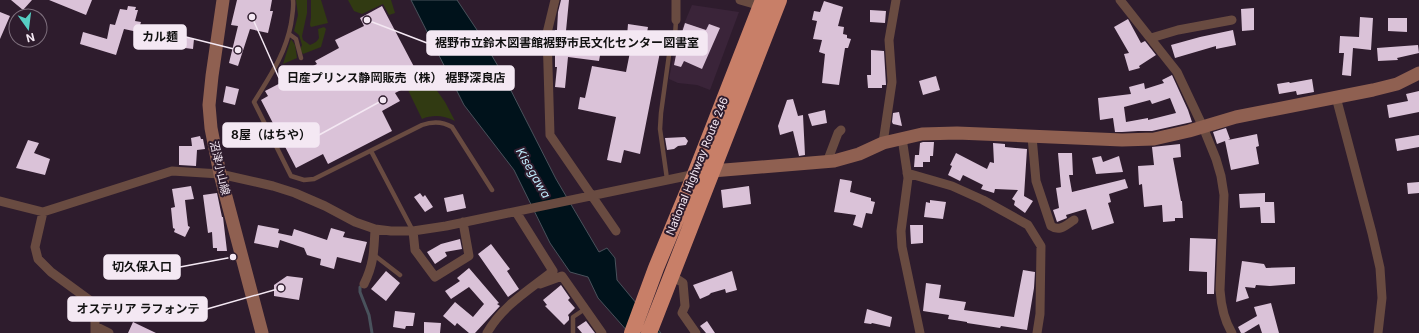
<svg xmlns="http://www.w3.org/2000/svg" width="1419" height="333" viewBox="0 0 1419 333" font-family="Inter,'Noto Sans JP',sans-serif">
<rect width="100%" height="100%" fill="#2e1c2d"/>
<path fill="#3a2439" d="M692,5L739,12L710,90L697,85L678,83L669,79L676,43Z"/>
<path fill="#313a12" d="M296,0H307V13L302,36L303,40L310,45C314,43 317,42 319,38L318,29L324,27L326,29L321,47L303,54L300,50L302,45L299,35L294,31L298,15Z
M311,0H321L328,23L311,27L310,25L311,17Z
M348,0H391L395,13L389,15L383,4L362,14L354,11Z
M291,39L295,45L297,58L283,64Z
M428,78L445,102L455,121C444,116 434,114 422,119L408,90Z"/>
<path fill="#00121b" stroke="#49525c" d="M411,0H457L477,30L502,73L556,179L599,252L607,248L615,258L617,280L661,333H629L598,298L588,277L570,272L550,243L514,170L464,105Z"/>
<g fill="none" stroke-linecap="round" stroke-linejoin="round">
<path stroke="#49525c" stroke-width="3" d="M360,287V292L369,315L372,333"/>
</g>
<path fill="#dac2d8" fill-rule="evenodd" d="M11,0H32L23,10Z
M49,0H92L86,15Z
M237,0H272L270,11H273L268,33L250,29L238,66L229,63L238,26L231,25Z
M561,0H569L565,41L591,43L592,37L603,39L599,61L568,57L565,88L555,87L557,67H555V30H557L558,12Z
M824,1L843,7L838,26L844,27L843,34L847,35V38L851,39L848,48H845L839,85L822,83L825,54L819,52L822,40L813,39L817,21L812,20L814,11L820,12Z
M128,6L136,7L135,10H138L135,21L141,22L138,32L124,29L116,55L80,44L83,32L107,39L110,24L115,25L120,9L127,10Z
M382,6L421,80L395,93L400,101L382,111L392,131L328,164L323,154L296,168L261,100L268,96L265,91L317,64L315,61L339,48L335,40L364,26L360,18Z
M1254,8V30L1242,31L1241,9Z
M870,10L886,11L885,23L870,22Z
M0,12L10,16L0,39Z
M1360,17L1373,18L1371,50L1353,48L1351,76L1342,75L1344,53H1339L1340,36L1359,37Z
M1388,18H1407V32L1388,31Z
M1128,19L1141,43L1145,41L1156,55L1139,66L1140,68L1129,71L1124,54L1129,53L1114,27Z
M685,23L706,30L709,24L720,28L702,69L684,61L681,67L674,65L678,45Z
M628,24L648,27L644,49L660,52L640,154L624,150L621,163L607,160L616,117L578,109L580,97L585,98L592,66L626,72L633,37L627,36Z
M1233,30L1236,45L1216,49V46L1175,58L1171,45L1200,37Z
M161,36L178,38L179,36L194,39L193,49L160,45Z
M1418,45L1419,53L1397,58L1398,60L1378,61L1377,48Z
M871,50L884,51L886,85H882V88H868L867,75H871Z
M1172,75L1188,110L1192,122L1152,131H1138L1122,132H1115L1113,118L1100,120L1098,98L1131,94L1129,87L1144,83L1145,89L1164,83L1162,80ZM1170,98L1176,113L1148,120V118L1126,122L1124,107L1150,100L1152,104Z
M936,76L940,90L923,95L919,81Z
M1312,79L1314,92L1297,95L1296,91L1279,94L1277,84L1289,82L1290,83Z
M226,86L239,89L235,105L223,102Z
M1419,91V112L1389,118L1387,105L1408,101L1406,94Z
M793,99L798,116L803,115L805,155L799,156L793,131L780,135L778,126L787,100Z
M825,110L827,123L812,126L808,114Z
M899,112L902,126L893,124L892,122L893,113Z
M1226,128L1230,139L1228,140L1257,134L1259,146L1256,147L1259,164L1231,170L1225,141L1217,144L1213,132Z
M1419,135V147L1397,151L1395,139Z
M200,136L201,139H203L205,149L197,150L196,166L179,165V146H192L191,138Z
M685,137L688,141L686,145L678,146L674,149L667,150L665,138Z
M28,140L39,143L34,153L50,159L45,175L16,168Z
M923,142H934L933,156H930V162H923V167H914L915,155H919L920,143Z
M993,143L1005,144V147L1027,149L1024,196L1033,201L1025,213L1014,205L1015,201L1012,199L1018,190L995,189L994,193L981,189L983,185L963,175L960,181L948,175L952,166L950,165L956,153L987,169L990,162L994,163Z
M1180,144L1181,157L1173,158L1181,201H1182L1183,218H1175V221L1163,222L1162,205L1144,207L1142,184L1139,185L1138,166L1154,165L1152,147Z
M1058,153H1072L1073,175H1069L1072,192L1125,179L1128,188L1109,194L1111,202L1108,203L1114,223L1092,230L1086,209L1066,215L1067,218L1057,222L1053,210L1059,208L1056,188L1061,187Z
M1101,156L1103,162L1119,156L1123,172L1096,174L1092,158Z
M840,179L852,181L850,192L871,198V201L875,202L872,214L866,213L862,228L853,225L856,215L834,212Z
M1419,182V193L1408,194L1407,183Z
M191,186L194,199L185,200L188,226L190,227L185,237L174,232L175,229L173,228L171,208L175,207L172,189Z
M749,186L751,204L723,208L721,190Z
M217,193L222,217H223L227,251H217V248H213L212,232L208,233L203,195Z
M420,193L423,197L425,195L433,207L425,212L414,197Z
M1265,193V202H1274L1275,223H1261L1260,207L1240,208L1239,194Z
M463,194L466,208L447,212L444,198Z
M930,200L946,202L943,219L924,217L926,202L930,203Z
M258,225L279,229L278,233L292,236L294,229L327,240L331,228L345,232L343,237L367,242L361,263L337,257L334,269L320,265L321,259L307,255L304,248L280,240L278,248L254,243Z
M910,225H923V243L911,244Z
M1190,238L1216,239L1214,294H1207V272L1189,271Z
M460,239L462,249L445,252L447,256L435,264L427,252L441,244Z
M491,244L510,269L507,271L519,289L508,297L478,254Z
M1242,261L1264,264L1266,268L1295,267V284L1270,286L1256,285L1255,288L1245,287L1249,298L1236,302Z
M469,268L499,303L497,304L500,306L475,333H469L457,323L455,326L443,316L455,302L473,317L484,304L469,287L451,299L445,291L460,281L457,278Z
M1023,270L1035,272L1034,288L1027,330L1001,326L1000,328L967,323V322L948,319L949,315L923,311L926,283L941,285L939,298L966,302L964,310L1014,317Z
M386,271L400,283L386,301L371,289Z
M732,271L737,290L726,293L725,289L711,293L709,295L700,299L693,285Z
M287,276L303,278L299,300L274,296V285Z
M561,285L570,298L568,300L575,308L568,315L569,317V320L564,325L545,306L547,305L543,300Z
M1271,303L1279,333H1262L1259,324L1244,333H1241L1238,327L1257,316L1254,307Z
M867,309L892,317L890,327L872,323L871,324L864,323Z
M395,311L415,313L413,326H406L405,329L393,327Z
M586,321L595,333H582L577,327Z
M707,321L715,333H706L700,326Z
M133,322L156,333H128Z
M424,322L441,323L440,333H424Z"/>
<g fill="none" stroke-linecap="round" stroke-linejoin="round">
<path stroke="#694b41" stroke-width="4.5" d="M293,0C294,8 292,16 291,24C285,55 270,76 254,102L291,176L304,180L314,179L422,125C433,121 442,121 452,127L492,190
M289,34L296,39L301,58
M371,151L413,231
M667,179L660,129L661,113L669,55L675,37L676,20
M374,255L400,275
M573,333V317L585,309"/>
<path stroke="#694b41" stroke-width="9" d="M555,0L547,33L550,135L616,231
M740,0L761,6
M1120,0L1177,72L1203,127L1216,159L1221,176L1224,195L1220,290C1221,305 1224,320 1232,333
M676,20V0
M1151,38L1178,30L1232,20
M1336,97L1372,233L1380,268L1382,298L1378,333
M1032,137L1036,181L1051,226C1060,232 1066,225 1074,220
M902,138L908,178L901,231L902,247L920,333
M883,143L892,82L889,40L896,0
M827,162L838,133L841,130
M907,173L952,186L983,200L1028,225L1041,246L1040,314L1037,333
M0,201L43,212L172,171L220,174L273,186L295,193L325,206L355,222L375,229L391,231H413L446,226L696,174
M43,212L35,247L38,259L51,272L92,302L95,310V333
M413,231L415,250L435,277L469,256L463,222
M671,275L683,283L685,306L682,313L696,333
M364,284C374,264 374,250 375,229
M540,284L562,276L602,333
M95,326L109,333
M487,333C502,306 529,290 553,271L516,212"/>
<path stroke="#8f6051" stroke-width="13" d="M223,0L212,76L209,105L211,128L220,174L262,333
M712,171L834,161L859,154L883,143L922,134L957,133L1122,140L1154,139L1189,131L1236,117L1373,90L1397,84L1419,73"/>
<path stroke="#c87f68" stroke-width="16" d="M632,333L656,268L695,174L763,0
M649,333L779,0"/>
</g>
<g text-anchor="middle" stroke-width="4" stroke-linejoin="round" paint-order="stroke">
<g font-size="11" fill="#f4e8f3" stroke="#2e1c2d">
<text transform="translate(697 166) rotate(-68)" y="4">National Highway Route 246</text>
<text transform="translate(220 168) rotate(77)" y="4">沼津小山線</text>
</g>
<g font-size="12" font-style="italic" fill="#bee9fa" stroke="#2e1c2d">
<text transform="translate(533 173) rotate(60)" y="4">Kisegawa</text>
</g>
</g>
<path fill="none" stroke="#f4e8f3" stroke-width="1.5" d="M238 50L186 37M367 20L427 43M252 17L279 78M383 100L319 135M233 257L180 267M281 288L207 309"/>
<g fill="#f4e8f3" stroke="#2e1c2d" stroke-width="1.5">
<circle cx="238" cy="50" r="4"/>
<circle cx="367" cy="20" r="4"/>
<circle cx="252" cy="17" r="4"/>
<circle cx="383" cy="100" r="4"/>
<circle cx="233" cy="257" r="4"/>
<circle cx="281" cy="288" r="4"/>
</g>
<g fill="#f4e8f3" stroke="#f4e8f3" stroke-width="1.5">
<rect x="134" y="25" width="52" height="24" rx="4"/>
<rect x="427" y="31" width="280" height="24" rx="4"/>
<rect x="279" y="66" width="235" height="24" rx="4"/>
<rect x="223" y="123" width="96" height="24" rx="4"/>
<rect x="104" y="255" width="76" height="24" rx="4"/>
<rect x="68" y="297" width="139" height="24" rx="4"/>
</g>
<g font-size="12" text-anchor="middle" font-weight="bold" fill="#111">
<text x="160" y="41">カル麺</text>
<text x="567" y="47">裾野市立鈴木図書館裾野市民文化センター図書室</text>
<text x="396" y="82">日産プリンス静岡販売（株） 裾野深良店</text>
<text x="271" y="139">8屋（はちや）</text>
<text x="142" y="271">切久保入口</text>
<text x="138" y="313">オステリア ラフォンテ</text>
</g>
<g transform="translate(28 28) rotate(166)"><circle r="19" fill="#2e1c2d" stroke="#7d6e7c"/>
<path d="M0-3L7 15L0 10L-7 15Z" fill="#56cec3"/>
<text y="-6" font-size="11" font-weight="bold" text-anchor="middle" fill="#f4e8f3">N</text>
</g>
</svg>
